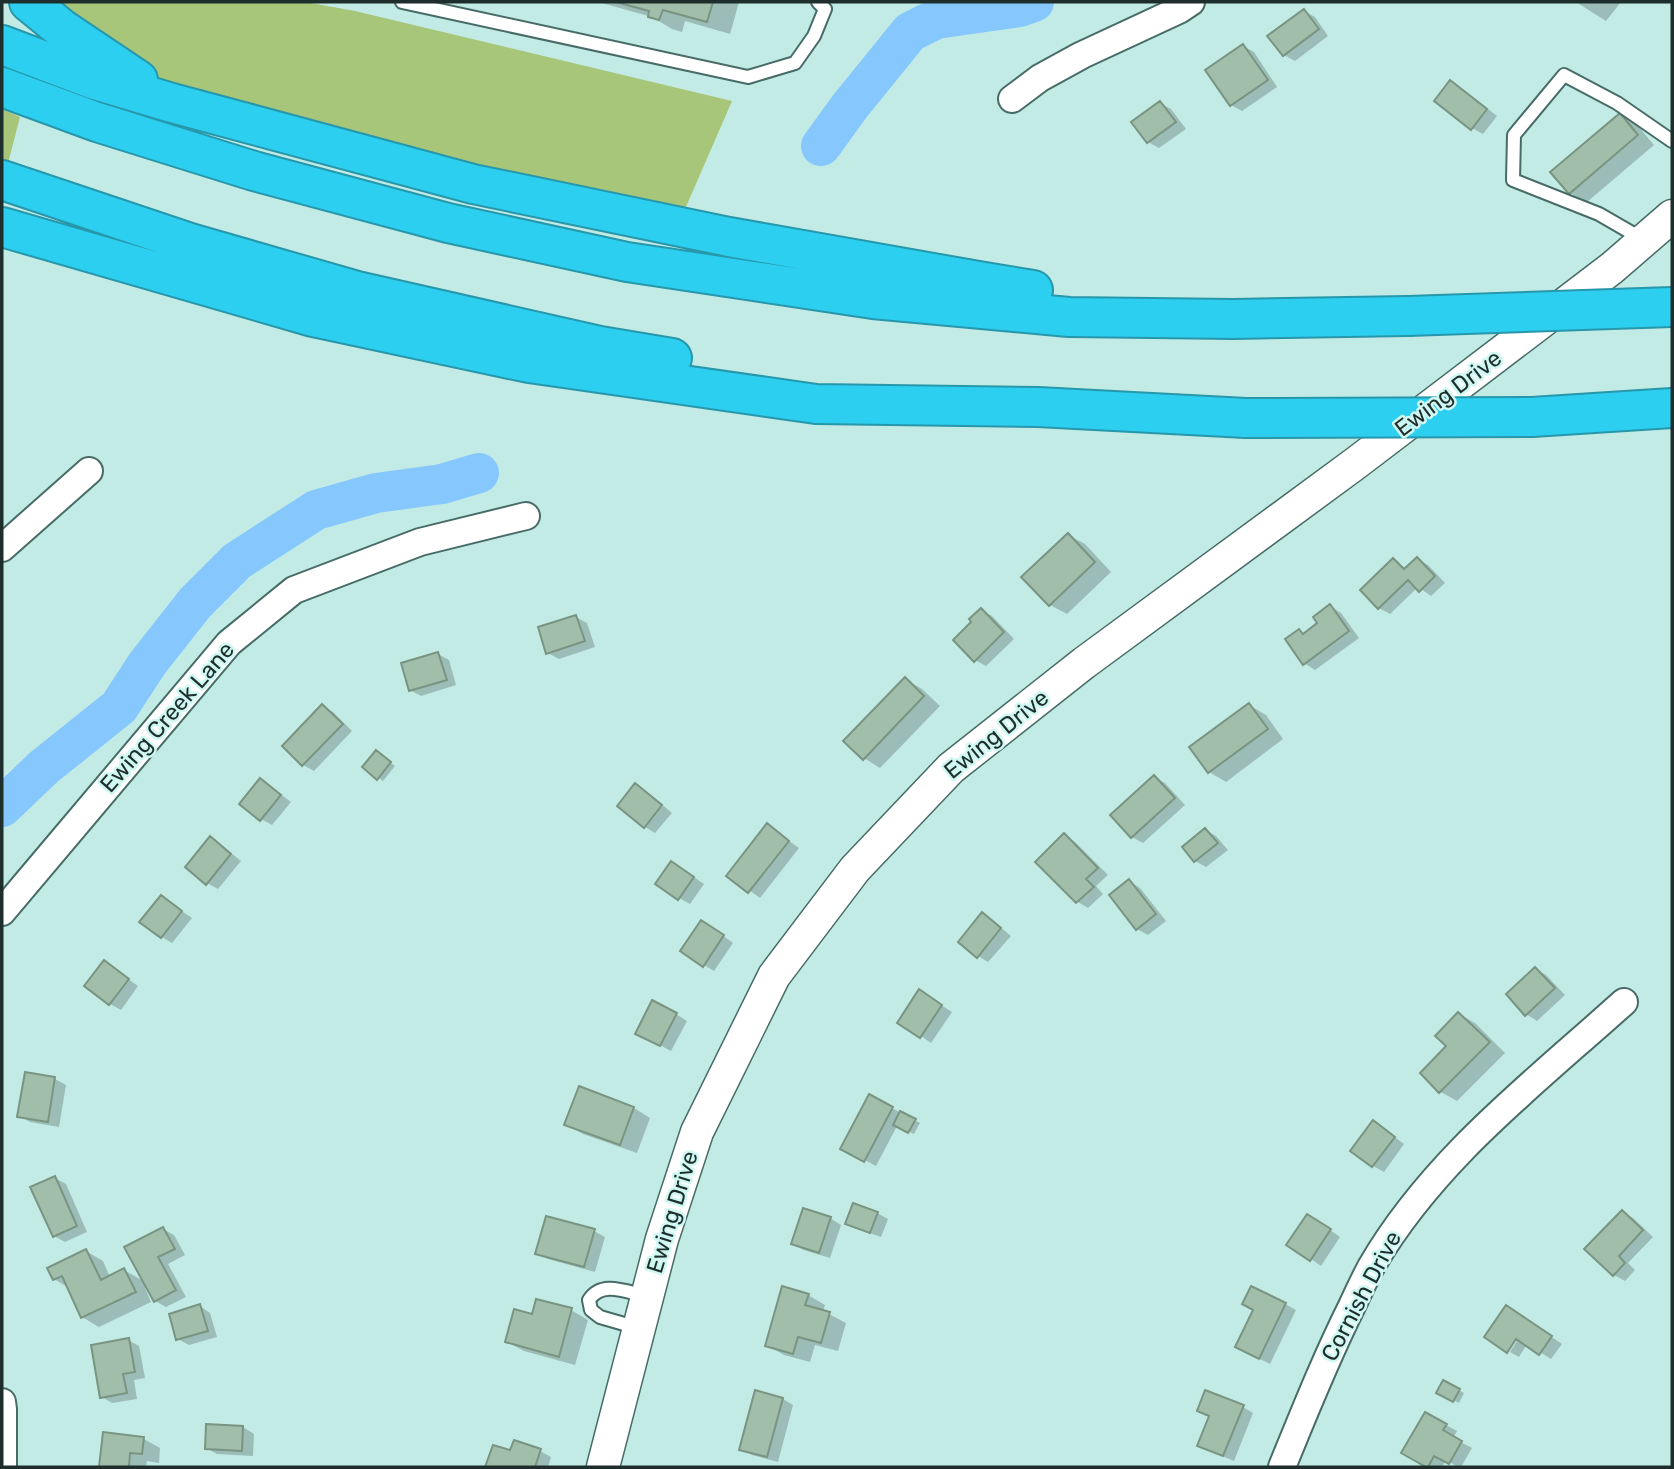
<svg xmlns="http://www.w3.org/2000/svg" width="1674" height="1469" viewBox="0 0 1674 1469" font-family="Rubik,sans-serif">
<rect width="100%" height="100%" fill="#c3ebe5"/>
<path fill="#a7c67a" d="M46,2H305L355,11L732,101L682,216L544,189L178,88L110,51Z
M2,109L20,117L7,167L2,165Z"/>
<path fill="#0003" d="M598,2H739L730,34L685,21L682,32L672,29L652,17Z
M1576,2H1621L1606,21Z
M1304,11L1315,17L1328,36L1295,61L1284,55Z
M1243,46L1254,52L1277,87L1242,111L1231,105Z
M1450,82L1461,88L1497,116L1483,134L1472,128Z
M1160,103L1171,109L1186,129L1159,148L1148,142Z
M1620,115L1637,125L1654,145L1587,202L1570,193Z
M1068,535L1085,544L1111,572L1067,614L1050,605Z
M1417,559L1428,565L1445,583L1431,596L1418,587L1390,614L1379,608L1393,560L1406,569Z
M1330,606L1341,613L1359,638L1315,670L1304,663L1299,631L1305,634L1320,624Z
M981,610L992,616L1014,639L986,666L975,660L973,622Z
M576,617L587,623L595,647L559,659L548,653Z
M438,654L449,660L456,685L421,696L410,690Z
M905,679L922,689L940,706L880,768L864,758Z
M1249,705L1266,715L1283,739L1226,782L1209,772Z
M323,706L333,712L352,731L314,771L303,765Z
M381,755L395,766L383,781L365,767Z
M1154,777L1165,783L1185,805L1143,843L1132,837Z
M260,780L271,787L291,802L272,825L261,819Z
M636,786L647,792L672,813L655,833L645,827Z
M767,825L799,848L760,898L728,875Z
M1205,830L1216,836L1228,850L1206,867L1195,861L1184,847Z
M1065,836L1075,842L1108,875L1096,886L1103,894L1088,908L1078,902L1038,862Z
M210,839L221,845L241,861L218,889L207,883Z
M682,869L704,884L690,904L679,898Z
M1129,881L1140,888L1166,921L1148,935L1137,929Z
M161,897L192,918L172,943L162,937Z
M983,915L993,921L1011,936L988,962L978,956Z
M713,928L733,943L714,971L704,965Z
M104,962L138,986L121,1010L110,1004Z
M1535,969L1546,975L1565,995L1537,1021L1526,1014Z
M930,998L952,1012L931,1043L921,1036Z
M676,1014L687,1021L671,1051L648,1039Z
M1459,1014L1475,1023L1505,1053L1457,1101L1441,1092L1422,1073L1448,1046Z
M26,1074L55,1079L66,1085L59,1127L30,1122L19,1116Z
M580,1089L634,1108L650,1118L637,1153L583,1134L566,1124Z
M892,1108L920,1123L914,1134L897,1126L876,1166L842,1148Z
M1384,1129L1404,1144L1384,1172L1373,1166Z
M55,1178L66,1184L87,1232L65,1242L54,1236Z
M1622,1212L1633,1218L1653,1237L1628,1263L1635,1270L1625,1281L1614,1275Z
M877,1213L888,1219L881,1237L858,1229L848,1223Z
M830,1218L841,1225L830,1258L804,1250L793,1244Z
M1319,1222L1340,1237L1321,1266L1311,1259Z
M163,1229L174,1235L185,1255L168,1264L186,1297L166,1307L155,1301L148,1287L145,1288L151,1302L99,1327L82,1317L69,1288L54,1279L86,1251L103,1261L110,1277L124,1270L145,1282Z
M594,1231L605,1237L595,1272L548,1259L537,1253Z
M808,1295L825,1305L823,1312L829,1314L846,1323L838,1351L815,1345L810,1362L784,1355L767,1345Z
M1285,1304L1296,1310L1270,1364L1248,1353Z
M200,1306L210,1313L217,1337L189,1345L178,1339Z
M571,1310L588,1320L575,1365L524,1351L507,1342L533,1316Z
M1518,1314L1562,1344L1551,1359L1527,1344L1519,1357L1510,1352L1522,1333L1520,1331Z
M128,1340L139,1346L145,1378L134,1380L137,1399L112,1403L102,1397Z
M1444,1382L1464,1393L1459,1403L1439,1393Z
M757,1392L783,1399L793,1405L778,1462L752,1455L741,1449Z
M1243,1407L1253,1413L1234,1461L1210,1451L1199,1445L1210,1417L1199,1411Z
M1426,1414L1457,1431L1453,1438L1472,1448L1461,1467H1458L1446,1460L1442,1467H1429L1404,1453Z
M243,1427L254,1434L253,1456L217,1454L206,1448Z
M105,1434L144,1439L160,1448L159,1463L147,1461L146,1467H101Z
M494,1447L511,1453L540,1451L551,1457L548,1467H487Z"/>
<g fill="none" stroke-linecap="round" stroke-linejoin="round">
<path stroke="#86c7fd" stroke-width="40" d="M821,146L850,106L910,32L936,19L1020,7L1034,2
M2,807L44,767L119,707L147,664L195,603L237,561L316,510L376,493L442,484L479,473"/>
</g>
<path fill="#a1beab" stroke="#799582" stroke-width="2" d="M616,2H713L707,22L663,10L659,20L648,17L649,11Z
M1304,9L1319,29L1283,56L1267,36Z
M1243,44L1268,80L1230,106L1205,70Z
M1450,80L1487,109L1471,130L1434,101Z
M1160,101L1176,122L1147,143L1131,122Z
M1620,113L1638,135L1569,194L1550,172Z
M1068,533L1095,562L1049,606L1021,577Z
M1417,557L1435,576L1419,592L1408,580L1378,609L1360,590L1393,558L1404,569Z
M1330,604L1349,631L1303,665L1285,639L1299,629L1303,634L1317,623L1313,617Z
M981,608L1004,632L974,662L953,640L971,622L969,619Z
M576,615L585,641L546,654L538,627Z
M438,652L447,680L409,691L401,663Z
M905,677L924,696L863,760L843,741Z
M1249,703L1268,729L1208,773L1189,747Z
M322,704L343,724L302,766L282,746Z
M376,750L391,762L377,780L362,767Z
M1154,775L1175,798L1131,838L1110,815Z
M260,778L281,795L260,821L239,804Z
M635,783L662,805L644,828L617,806Z
M767,823L789,841L748,893L726,876Z
M1205,828L1218,843L1194,862L1182,847Z
M1064,833L1098,868L1086,879L1094,887L1076,903L1035,862Z
M210,836L231,854L206,885L185,867Z
M671,861L694,877L678,900L655,884Z
M1129,879L1156,914L1136,930L1109,895Z
M161,895L182,911L161,938L139,922Z
M982,912L1001,928L977,958L958,942Z
M701,920L724,935L703,967L680,951Z
M104,960L129,979L109,1005L84,986Z
M1535,967L1555,988L1525,1016L1506,994Z
M919,989L942,1005L920,1038L897,1023Z
M652,1000L677,1013L660,1046L635,1034Z
M1458,1012L1490,1042L1439,1093L1420,1073L1446,1046L1435,1036Z
M25,1072L55,1077L48,1122L17,1117Z
M579,1086L634,1107L620,1145L564,1125Z
M869,1094L893,1107L864,1162L840,1149Z
M900,1111L916,1119L908,1133L893,1125Z
M1373,1120L1395,1137L1372,1167L1350,1151Z
M55,1176L77,1226L53,1237L30,1187Z
M853,1203L878,1212L870,1233L845,1224Z
M803,1208L831,1217L819,1253L791,1244Z
M1622,1210L1643,1230L1619,1256L1625,1263L1613,1276L1584,1249Z
M1307,1214L1331,1229L1310,1261L1286,1245Z
M546,1216L595,1229L584,1267L535,1254Z
M163,1227L175,1249L158,1257L176,1290L154,1302L124,1247Z
M86,1249L101,1280L124,1268L136,1292L81,1318L62,1276L53,1280L47,1268Z
M782,1286L809,1294L805,1305L830,1312L821,1343L798,1337L793,1354L765,1346Z
M1251,1286L1286,1303L1259,1359L1235,1347L1253,1310L1242,1304Z
M536,1299L572,1308L559,1357L505,1342L514,1309L532,1314Z
M200,1304L208,1331L176,1340L169,1314Z
M1506,1305L1552,1336L1539,1355L1516,1339L1507,1353L1484,1337Z
M129,1338L135,1372L123,1374L127,1393L100,1398L91,1345Z
M1443,1380L1460,1389L1453,1402L1436,1393Z
M755,1390L783,1398L767,1457L739,1450Z
M1205,1390L1244,1405L1223,1456L1197,1446L1209,1416L1197,1411Z
M1425,1412L1447,1424L1443,1430L1462,1441L1449,1464L1434,1456L1428,1467H1426L1401,1453Z
M206,1424L243,1426L242,1451L205,1449Z
M103,1432L144,1437L142,1454L130,1453L129,1467H99Z
M514,1440L541,1449L535,1467H485L493,1445L510,1450Z"/>
<g fill="none" stroke-linecap="round" stroke-linejoin="round">
<g stroke="#476c67" stroke-width="16">
<path id="service" d="M402,2L748,77L795,63L814,36L825,9L818,2
M1644,240L1599,214L1513,180L1514,135L1564,75L1617,103L1672,141
M638,1328L600,1317L591,1310L589,1300C602,1280 626,1292 646,1296"/>
</g>
<g stroke="#476c67" stroke-width="30">
<path id="minor" d="M1012,99L1040,78L1082,55L1179,10L1191,2
M2,548L89,471
M2,912L229,643L294,590L420,542L526,516
M2,1402L3,1409V1467
M1282,1467C1304,1413 1326,1358 1352,1306C1358,1293 1364,1280 1371,1267C1433,1160 1533,1084 1624,1002"/>
</g>
<g stroke="#476c67" stroke-width="35">
<path id="tertiary" d="M603,1467L662,1239L697,1132L774,976L855,869L951,768L1084,663L1356,463L1612,268L1672,216"/>
</g>
<g stroke="#2797ab" stroke-width="42">
<path id="motorway" d="M29,2L62,29L138,80
M2,45L92,79L172,103L473,184L729,237L984,282L1033,290
M2,87L97,122L254,171L448,223L627,262L873,299L1069,317L1233,319L1408,316
M2,180L190,243L357,291L600,346L672,358
M2,227L313,317L529,363L816,404L1038,407L1246,418
M1532,417L1672,408"/>
</g>
<use href="#service" stroke="#fff" stroke-width="12"/>
<use href="#minor" stroke="#fff" stroke-width="26"/>
<use href="#tertiary" stroke="#fff" stroke-width="32"/>
<use href="#motorway" stroke="#2ccfef" stroke-width="38"/>
<g stroke="#2797ab" stroke-width="42" stroke-linecap="butt">
<path id="motorway-bridge" d="M1408,316L1672,307
M1246,418L1532,417"/>
</g>
<use href="#motorway-bridge" stroke="#2ccfef" stroke-width="38"/>
</g>
<g text-anchor="middle" stroke-width="5" stroke-linejoin="round" paint-order="stroke">
<g font-size="23" fill="#1e2e2c" stroke="#d0f8f2">
<text transform="translate(1448 393) rotate(-37)" y="8">Ewing Drive</text>
<text transform="translate(167 717) rotate(-49)" y="8">Ewing Creek Lane</text>
<text transform="translate(996 734) rotate(-39)" y="8">Ewing Drive</text>
<text transform="translate(672 1212) rotate(-73)" y="8">Ewing Drive</text>
<text transform="translate(1361 1296) rotate(-62)" y="8">Cornish Drive</text>
</g>
</g>
<rect width="1674" height="1469" fill="none" stroke="#1e2e2c" stroke-width="7"/>
</svg>
